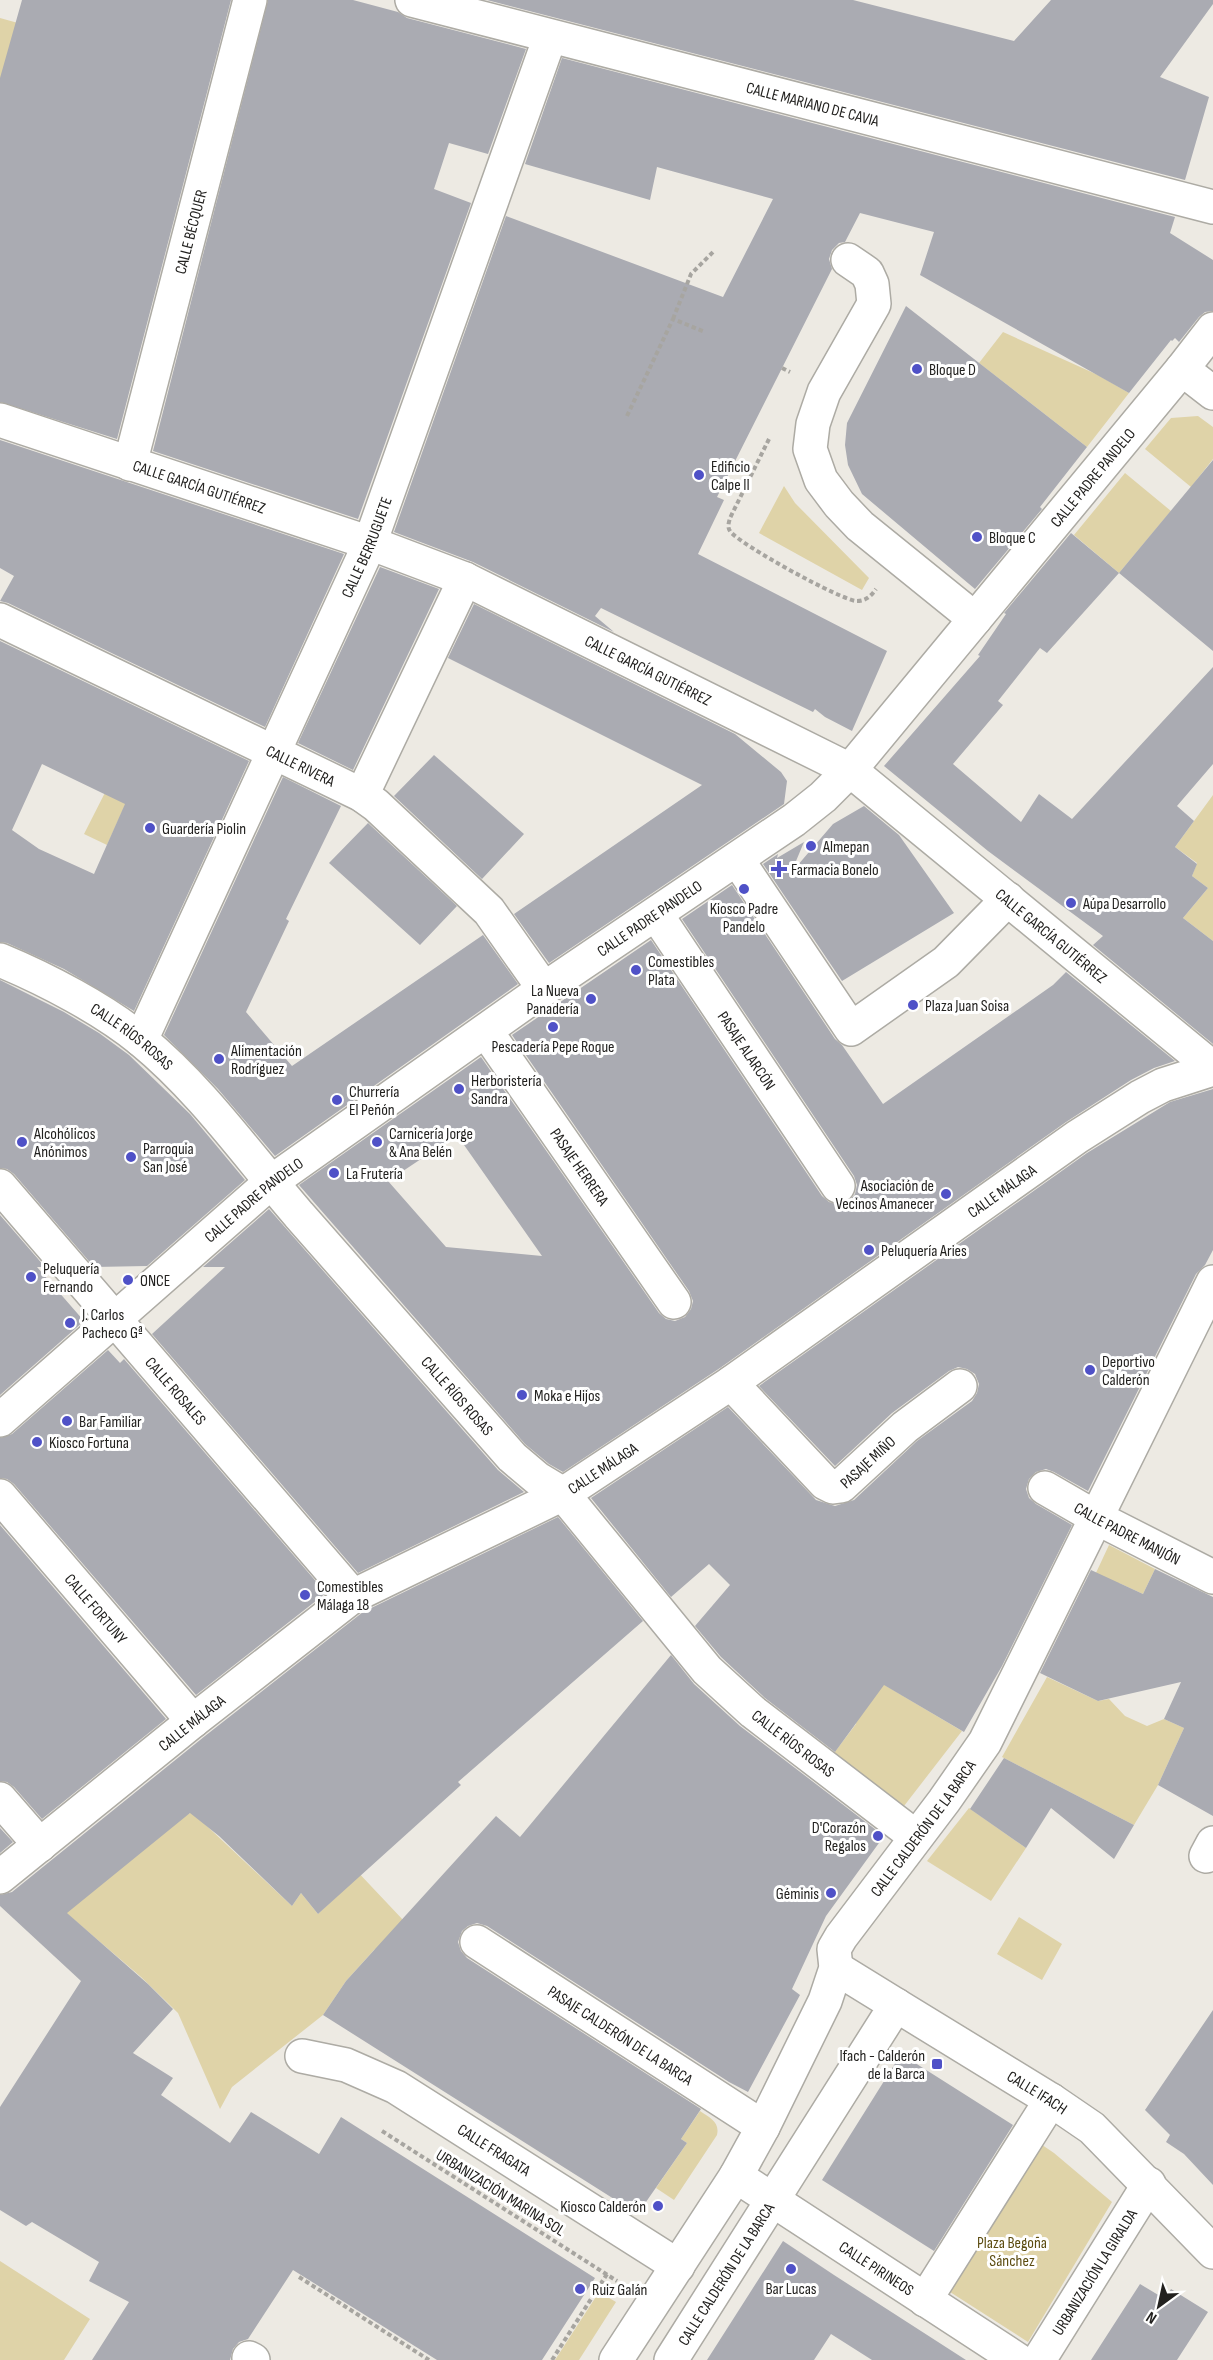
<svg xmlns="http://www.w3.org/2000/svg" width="1213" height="2360" viewBox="0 0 1213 2360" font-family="'Sofia Sans Condensed',sans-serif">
<rect width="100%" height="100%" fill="#edeae3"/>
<path fill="#dfd3a8" d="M0,18L36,28L0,79Z
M1003,332L1098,375L1129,393L1087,447L979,363Z
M1198,416L1213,427V459L1191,487L1145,449L1171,418Z
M1125,473L1171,511L1119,573L1074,535Z
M784,486L795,503L869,578L862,590L759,533Z
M115,773L135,783L107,845L84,834Z
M1213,795V941L1183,918L1208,888L1192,876L1197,863L1175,847Z
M1109,1545L1155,1569L1143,1594L1119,1583L1111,1601L1088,1590Z
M861,1671L962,1731L904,1806L834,1753L856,1724Z
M1047,1677L1098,1701L1109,1699L1125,1716L1147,1726L1164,1719L1184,1728L1158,1785L1134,1825L1002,1757Z
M969,1808L1026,1848L991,1901L927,1861Z
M192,1812L292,1906L301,1893L318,1914L336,1897L354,1868L404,1921L390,1941L374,1950L346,1981L323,2015L232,2087L220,2109L178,2013L141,1977L43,1893Z
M1019,1917L1062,1944L1042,1980L997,1954Z
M700,2111C710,2118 720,2122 717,2135L674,2200L656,2188L687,2143L681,2139Z
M1017,2128L1054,2153L1112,2202L1028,2342L936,2283Z
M0,2261L90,2319L64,2360H0Z
M599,2292L616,2302L579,2360H555Z"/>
<path fill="#aaabb2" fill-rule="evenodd" d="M22,0H231L117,439L0,402V78Z
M268,0H353L398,12L407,18L526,49L488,154L449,143L434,189L471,203L358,519L153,451Z
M487,0H853L1014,41L1051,0H1213V4L1160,77L1209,97L1185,180Z
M562,58L1175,217L1170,233L1213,260V311L1205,312L1199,317L1179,342L1175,338L1172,341L1171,340L1129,393L920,275L934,232L860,213L845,242L839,243L832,250L829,259L832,269L717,497L724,500L698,554L887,651L852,731L825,717L815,709L813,712L601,608L595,616L614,632L473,562L394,532L506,216L723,297L773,199L657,167L650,200L525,164Z
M906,306L1087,447L1040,507L1042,509L975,589L862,494L848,465L845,445L847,423Z
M0,440L344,554L265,727L8,603L0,601L14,576L0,568Z
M1213,460V651L1119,573Z
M1071,533L1119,573L1047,653L1040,648L998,701L1003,705L953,764L1021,822L1039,794L1072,819L1213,667V764L1177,806L1194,821L1175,847L1197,864L1192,876L1208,888L1183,918L1213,941V1044L1093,945L1103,936L988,851L884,766L980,656L978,655L1006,614L1004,613Z
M380,567L439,589L353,770L298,743Z
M474,604L735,734L781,772L787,781L784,804L549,963L514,914L702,785L448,658Z
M0,641L249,761L134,1011L64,969L7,943L0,942ZM42,764L125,804L94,874L39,849L12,830Z
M434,755L524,834L482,879L394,796Z
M283,777L341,806L286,919L289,921L246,1012L292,1066L483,935L518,984L275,1156L218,1089L164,1035Z
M864,806L899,835L954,913L842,981L763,864L778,854L777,858L804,842L791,873L833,824Z
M368,823L457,906L420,945L329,863Z
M732,885L835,1039L842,1045L883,1104L1053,985L1066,972L1175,1061L1154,1068L1131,1080L1066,1122L720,1368L563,1472L549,1464L525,1444L299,1185L481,1057L659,1313L666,1319L675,1321L685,1317L691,1309L693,1301L689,1291L512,1035L651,940L822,1196L829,1202L839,1205L849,1201L855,1194L857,1185L854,1176L682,919ZM457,1135L542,1256L446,1247L388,1181Z
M0,980L64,1012L99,1033L129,1055L190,1114L245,1180L147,1266L94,1267L14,1174L7,1169L0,1168Z
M1213,1089V1250L1205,1265L1196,1274L1088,1491L1054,1472L1046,1469L1036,1472L1029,1479L1026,1489L1029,1498L1036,1504L1072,1525L1002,1666L964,1732L884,1685L835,1752L765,1698L721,1657L695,1626L730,1585L709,1564L671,1597L591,1498L728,1407L816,1500L835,1506L854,1500L917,1441L972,1401L977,1393L979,1384L975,1374L967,1369L958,1367L949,1371L892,1413L835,1466L759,1386L1087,1153L1170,1102Z
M269,1209L498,1470L524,1492L358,1573L152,1334L225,1267H203Z
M0,1215L45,1267H37L84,1321L0,1395Z
M108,1350L120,1363L124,1359L326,1593L196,1695L14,1484L7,1479L0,1478V1438L12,1434Z
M558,1517L643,1621L458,1782L461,1785L318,1914L301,1893L292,1906L219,1836L190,1813L67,1913L148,1984L173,2009L133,2053L173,2078L161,2095L230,2143L251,2112L319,2154L341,2117L595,2278L542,2360H437L293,2270L248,2339L239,2342L233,2349L230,2360H92L129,2302L89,2281L99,2262L32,2222L26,2226L0,2210V2107L81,1981L0,1906V1895L12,1892L205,1736L363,1612Z
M0,1525L166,1719L42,1819L14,1787L7,1782L0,1781Z
M1155,1569L1213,1597V1816L1158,1785L1184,1728L1164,1719L1181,1682L1098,1701L1040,1673L1091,1570L1143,1594Z
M671,1655L694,1684L740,1726L884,1836L826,1916L792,1989L800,1995L748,2092L729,2082L487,1926L477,1923L468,1926L462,1931L458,1942L461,1951L467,1958L701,2109L681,2139L687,2143L639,2212L634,2209L633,2211L323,2015L346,1981L496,1816L520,1837Z
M1004,1758L1134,1825L1114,1859L1051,1808L1026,1848L970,1809Z
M0,1828L13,1842L0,1853Z
M1213,2010V2185L1184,2154L1166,2142L1170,2135L1145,2110Z
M901,2054L1013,2125L934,2251L822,2180Z
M783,2241L834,2275L966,2360H872L831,2334L814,2360H707Z
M1140,2284L1165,2299L1171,2289L1208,2312L1177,2360H1091Z"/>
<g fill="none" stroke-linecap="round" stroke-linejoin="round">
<g stroke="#adaba4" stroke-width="36">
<g id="minor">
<path id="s1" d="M412,0L1213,207"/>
<path d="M848,260L867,273L872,284L874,304L824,392L813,424L810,449L821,480L839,504L860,526L975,619"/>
<path d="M1182,369L1213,393"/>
<path id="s2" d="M0,420L370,543L465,579L850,770L1213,1068"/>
<path id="s3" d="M130,464L250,0"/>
<path id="s4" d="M0,620L362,795L376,805L489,911L544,989"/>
<path d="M362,795L465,579"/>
<path d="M737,859L851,1029L946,962L1008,899"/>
<path id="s5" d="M656,914L838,1186"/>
<path id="s6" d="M0,960C46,979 103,1009 141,1040C202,1090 248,1156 299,1215C370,1296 441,1377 512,1457L538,1479L563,1494L707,1670L753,1712L916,1837"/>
<path id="s7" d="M486,1031L674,1302"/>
<path id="s8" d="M141,1040L370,543L550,37"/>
<path id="s9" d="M0,1186L353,1596"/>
<path id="s10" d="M731,1383L825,1483L833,1487L841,1486L905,1427L960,1386"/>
<path id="s11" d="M0,1420L271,1182L544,989L794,820L823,797L850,770L1182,369L1213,329"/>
<path id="s12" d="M1045,1488L1097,1518L1213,1577"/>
<path id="s13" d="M0,1496L193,1721"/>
<path d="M0,1799L40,1845"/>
<path d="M1206,1856L1213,1843"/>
<path id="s14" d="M0,1877L193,1721L353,1596L563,1494L731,1383L1077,1137L1140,1097L1163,1085L1213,1069"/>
<path id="s15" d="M477,1942L763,2127"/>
<path id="s16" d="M896,2005L1051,2100L1092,2128L1213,2252"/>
<path id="s17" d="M302,2056L346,2065L396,2087L678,2266"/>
<path id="s18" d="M736,2176L1018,2360"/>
<path d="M925,2300L1051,2100"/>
<path d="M249,2358L253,2360"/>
<path id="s19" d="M1039,2360L1149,2184"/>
</g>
</g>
<g stroke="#adaba4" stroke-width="36">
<g id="major">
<path id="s20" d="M616,2360L736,2176L763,2127L825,2001L836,1968L834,1949L841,1937L944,1801L985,1742L1213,1282"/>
<path id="s21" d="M671,2360L896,2005L836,1968"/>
</g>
</g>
<path stroke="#a7a5a0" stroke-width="4" stroke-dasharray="4.5 3" stroke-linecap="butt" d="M673,319L691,274L713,252
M782,368L790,372
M627,416L673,319L705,332
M769,439L730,518C729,522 727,527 730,531C737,543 844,602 857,601C866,601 871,596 876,589
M382,2131L617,2281
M299,2277L429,2360
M552,2360L607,2274"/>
<use href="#minor" stroke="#fff" stroke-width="33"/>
<use href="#major" stroke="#fff" stroke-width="33"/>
</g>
<g fill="#4f51c7" stroke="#fff" stroke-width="2">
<circle cx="917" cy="369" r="6"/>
<circle cx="699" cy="475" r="6"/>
<circle cx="977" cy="537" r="6"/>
<circle cx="150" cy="828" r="6"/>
<circle cx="811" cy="846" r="6"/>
<path d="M776 860h6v6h6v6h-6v6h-6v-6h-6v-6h6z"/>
<circle cx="744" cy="889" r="6"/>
<circle cx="1071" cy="903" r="6"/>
<circle cx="636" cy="970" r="6"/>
<circle cx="591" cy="999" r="6"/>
<circle cx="913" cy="1005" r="6"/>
<circle cx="553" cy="1027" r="6"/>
<circle cx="219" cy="1059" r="6"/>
<circle cx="459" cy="1089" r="6"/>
<circle cx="337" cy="1100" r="6"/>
<circle cx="22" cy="1142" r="6"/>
<circle cx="377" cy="1142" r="6"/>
<circle cx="131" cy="1157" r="6"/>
<circle cx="334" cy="1173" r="6"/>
<circle cx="946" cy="1194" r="6"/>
<circle cx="869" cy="1250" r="6"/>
<circle cx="31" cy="1277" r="6"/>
<circle cx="128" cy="1280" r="6"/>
<circle cx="70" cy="1323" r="6"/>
<circle cx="1090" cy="1370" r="6"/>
<circle cx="522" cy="1395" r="6"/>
<circle cx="67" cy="1421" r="6"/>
<circle cx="37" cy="1442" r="6"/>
<circle cx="305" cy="1595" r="6"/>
<circle cx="878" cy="1836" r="6"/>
<circle cx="831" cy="1893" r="6"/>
<rect x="931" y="2058" width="12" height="12" rx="3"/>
<circle cx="658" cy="2206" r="6"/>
<circle cx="791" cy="2269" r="6"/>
<circle cx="580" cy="2289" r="6"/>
</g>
<g text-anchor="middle" stroke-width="6" stroke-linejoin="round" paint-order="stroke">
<g font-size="16" fill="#22211f" stroke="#fff">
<text dy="6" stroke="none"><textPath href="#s1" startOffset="414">CALLE MARIANO DE CAVIA</textPath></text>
<text dy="6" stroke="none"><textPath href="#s3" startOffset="240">CALLE BÉCQUER</textPath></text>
<text dy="6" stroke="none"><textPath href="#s11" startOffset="1452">CALLE PADRE PANDELO</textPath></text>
<text dy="6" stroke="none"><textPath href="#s2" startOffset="210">CALLE GARCÍA GUTIÉRREZ</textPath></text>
<text dy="6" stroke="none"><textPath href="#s8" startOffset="542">CALLE BERRUGUETE</textPath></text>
<text dy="6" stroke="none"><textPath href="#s2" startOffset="696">CALLE GARCÍA GUTIÉRREZ</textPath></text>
<text dy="6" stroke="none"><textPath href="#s4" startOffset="334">CALLE RIVERA</textPath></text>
<text dy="6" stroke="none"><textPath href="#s11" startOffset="822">CALLE PADRE PANDELO</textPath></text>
<text dy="6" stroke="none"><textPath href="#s2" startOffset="1182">CALLE GARCÍA GUTIÉRREZ</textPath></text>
<text dy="6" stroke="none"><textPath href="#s6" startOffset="153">CALLE RÍOS ROSAS</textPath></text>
<text dy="6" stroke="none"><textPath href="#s5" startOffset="164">PASAJE ALARCÓN</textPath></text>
<text dy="6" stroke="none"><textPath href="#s7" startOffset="165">PASAJE HERRERA</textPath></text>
<text dy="6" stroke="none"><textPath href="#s14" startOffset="1218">CALLE MÁLAGA</textPath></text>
<text dy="6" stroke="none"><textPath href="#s11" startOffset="336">CALLE PADRE PANDELO</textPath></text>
<text dy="6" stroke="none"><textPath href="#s9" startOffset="270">CALLE ROSALES</textPath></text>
<text dy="6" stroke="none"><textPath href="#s6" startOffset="639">CALLE RÍOS ROSAS</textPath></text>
<text dy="6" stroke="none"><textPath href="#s10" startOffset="190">PASAJE MIÑO</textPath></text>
<text dy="6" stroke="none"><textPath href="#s14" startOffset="732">CALLE MÁLAGA</textPath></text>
<text dy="6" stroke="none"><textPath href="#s12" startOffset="94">CALLE PADRE MANJÓN</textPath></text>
<text dy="6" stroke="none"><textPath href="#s13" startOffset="148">CALLE FORTUNY</textPath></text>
<text dy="6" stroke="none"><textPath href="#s14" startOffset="246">CALLE MÁLAGA</textPath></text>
<text dy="6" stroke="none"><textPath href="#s6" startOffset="1125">CALLE RÍOS ROSAS</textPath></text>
<text dy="6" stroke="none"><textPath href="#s20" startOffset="620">CALLE CALDERÓN DE LA BARCA</textPath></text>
<text dy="6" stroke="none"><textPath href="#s15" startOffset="171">PASAJE CALDERÓN DE LA BARCA</textPath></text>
<text dy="6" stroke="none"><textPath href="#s16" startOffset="166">CALLE IFACH</textPath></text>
<text dy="6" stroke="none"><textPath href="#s17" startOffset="216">CALLE FRAGATA</textPath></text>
<text transform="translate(501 2192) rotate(32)" y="6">URBANIZACIÓN MARINA SOL</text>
<text dy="6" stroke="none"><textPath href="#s18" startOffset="168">CALLE PIRINEOS</textPath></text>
<text dy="6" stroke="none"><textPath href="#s19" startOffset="104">URBANIZACIÓN LA GIRALDA</textPath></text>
<text dy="6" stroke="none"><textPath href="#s21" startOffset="102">CALLE CALDERÓN DE LA BARCA</textPath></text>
</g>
<g font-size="16" fill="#22211f" stroke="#fff" text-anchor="start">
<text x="929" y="375">Bloque D</text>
<text x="711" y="472">Edificio<tspan x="711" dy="18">Calpe II</tspan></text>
<text x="989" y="543">Bloque C</text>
<text x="162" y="834">Guardería Piolin</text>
<text x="823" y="852">Almepan</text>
<text x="791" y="875">Farmacia Bonelo</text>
<text x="1083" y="909">Aúpa Desarrollo</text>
<text x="744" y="914" text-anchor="middle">Kiosco Padre<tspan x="744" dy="18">Pandelo</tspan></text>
<text x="648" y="967">Comestibles<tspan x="648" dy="18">Plata</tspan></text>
<text x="579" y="996" text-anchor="end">La Nueva<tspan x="579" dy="18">Panadería</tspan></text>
<text x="925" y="1011">Plaza Juan Soisa</text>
<text x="553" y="1052" text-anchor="middle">Pescadería Pepe Roque</text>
<text x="231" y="1056">Alimentación<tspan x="231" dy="18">Rodríguez</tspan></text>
<text x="471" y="1086">Herboristería<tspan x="471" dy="18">Sandra</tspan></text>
<text x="349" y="1097">Churrería<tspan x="349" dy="18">El Peñón</tspan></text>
<text x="34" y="1139">Alcohólicos<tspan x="34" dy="18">Anónimos</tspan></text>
<text x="389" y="1139">Carnicería Jorge<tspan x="389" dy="18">&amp; Ana Belén</tspan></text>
<text x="143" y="1154">Parroquia<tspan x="143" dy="18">San José</tspan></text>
<text x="346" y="1179">La Frutería</text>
<text x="934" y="1191" text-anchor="end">Asociación de<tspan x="934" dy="18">Vecinos Amanecer</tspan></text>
<text x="881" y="1256">Peluquería Aries</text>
<text x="43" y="1274">Peluquería<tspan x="43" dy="18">Fernando</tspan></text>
<text x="140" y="1286">ONCE</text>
<text x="82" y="1320">J. Carlos<tspan x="82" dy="18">Pacheco Gª</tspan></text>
<text x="1102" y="1367">Deportivo<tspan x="1102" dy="18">Calderón</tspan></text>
<text x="534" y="1401">Moka e Hijos</text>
<text x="79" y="1427">Bar Familiar</text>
<text x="49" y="1448">Kiosco Fortuna</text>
<text x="317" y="1592">Comestibles<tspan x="317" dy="18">Málaga 18</tspan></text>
<text x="866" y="1833" text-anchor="end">D'Corazón<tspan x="866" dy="18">Regalos</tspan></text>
<text x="819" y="1899" text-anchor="end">Géminis</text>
<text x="925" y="2061" text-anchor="end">Ifach - Calderón<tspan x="925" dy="18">de la Barca</tspan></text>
<text x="646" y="2212" text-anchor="end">Kiosco Calderón</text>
<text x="791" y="2294" text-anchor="middle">Bar Lucas</text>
<text x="592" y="2295">Ruiz Galán</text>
</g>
<g font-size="16" fill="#5c4c11" stroke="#fff">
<text x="1012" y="2248">Plaza Begoña<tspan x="1012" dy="18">Sánchez</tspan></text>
</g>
</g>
<g transform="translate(1159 2306) rotate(213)" stroke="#ffffff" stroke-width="4.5" paint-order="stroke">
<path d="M0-4.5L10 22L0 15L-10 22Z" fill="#22211f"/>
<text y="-9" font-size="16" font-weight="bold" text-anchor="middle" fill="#22211f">N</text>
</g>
</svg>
